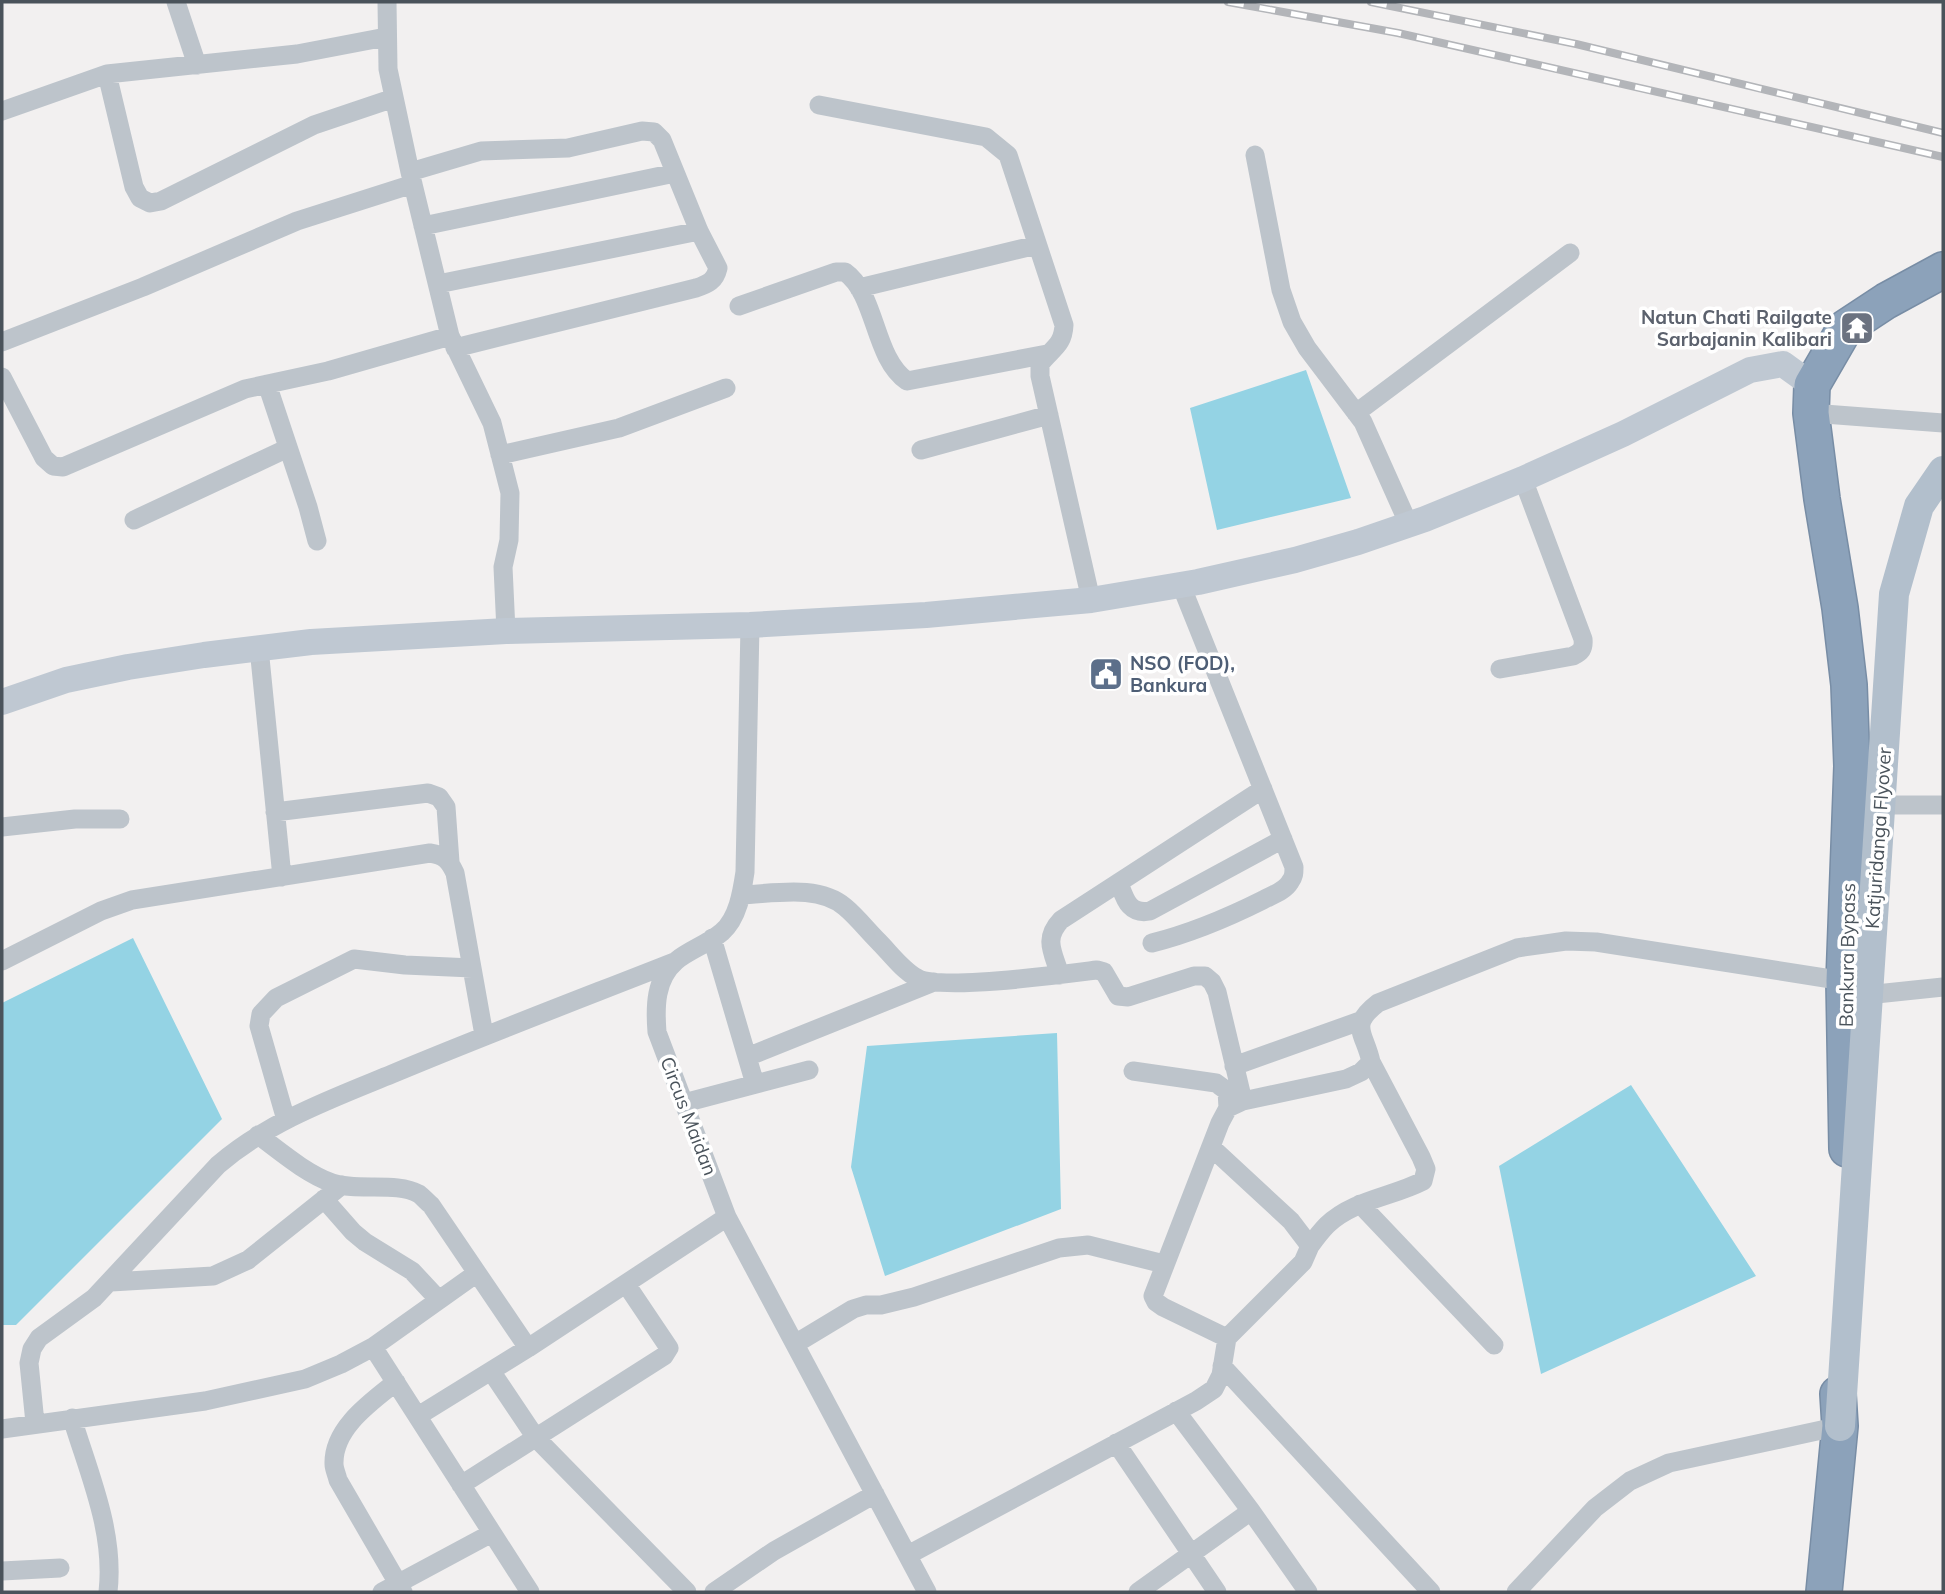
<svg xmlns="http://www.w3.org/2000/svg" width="1945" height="1594" viewBox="0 0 1945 1594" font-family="Mulish,sans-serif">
<rect width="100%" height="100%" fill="#f2f0f0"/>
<path fill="#94d3e4" d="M1306,370L1351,498L1217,530L1190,408Z
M133,938L222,1119L16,1325H2V1003Z
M1057,1033L1061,1209L885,1276L851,1167L867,1046Z
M1631,1085L1756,1276L1541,1374L1499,1166Z"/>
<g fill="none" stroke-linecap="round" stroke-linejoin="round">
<g stroke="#788da5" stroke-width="38">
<path id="highway" d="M1847,1149L1844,981L1852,766L1849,685L1840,608L1822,499L1811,413L1812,385L1845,328L1886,301L1943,270
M1824,1592L1840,1426L1838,1394"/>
</g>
<path stroke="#bdc4cb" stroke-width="19" d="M176,2L197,65
M387,2L388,69L410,172L450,336L492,423L510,493L509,540L503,567L506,631
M107,74L134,187L140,198L150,203L161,201L314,125L394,98
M819,105L986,137L1008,155L1064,325C1063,346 1052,348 1040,364V376L1091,600
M2,111L107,74L297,54L386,37
M1255,155L1281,290L1292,322L1307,348L1363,422L1409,525
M410,172L481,151L568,148L642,131L654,132L662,140L699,231L718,268C715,281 708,284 696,288L455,348
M423,226L675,173
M438,284L699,231
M859,288L1037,245
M739,306L836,272H845C877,295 873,357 907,381L1047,354
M2,342L143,287L297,221L413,184
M2,377L44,458L53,466L63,467L245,389L328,371L450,336
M267,384L308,507L317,541
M1356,413L1570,253
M1811,413L1943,423
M921,450L1049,415
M500,455L619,428L726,388
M134,520L288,448
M750,625L745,872C742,892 738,918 722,932C708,944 689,950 676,961C655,979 655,1007 657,1032L727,1217L927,1592
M259,648L282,877
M1500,669L1573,656C1581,652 1584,649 1583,639L1523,479
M1869,805H1943
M275,812L428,793L439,797L446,807L450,862
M2,827L75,819H120
M1119,883C1125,899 1129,915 1150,911L1283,839
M741,895C773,894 818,884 845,907C857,917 867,930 878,941C890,953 902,970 917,978C940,991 1065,974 1097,970L1104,972L1118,996L1128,997L1194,976H1205L1212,982L1217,992L1243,1101
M712,938L755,1084
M1152,943C1192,933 1227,918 1263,900C1272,895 1285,891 1290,882C1294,877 1294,873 1294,867L1181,585
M2,961L101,911L132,900L430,853C444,855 449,860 455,873L484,1035
M1060,975C1053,952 1043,939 1061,920L1263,789
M1857,996L1943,987
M747,1057L934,982
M1234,1066L1360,1021
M1133,1071L1216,1083L1227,1091L1228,1108
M684,1103L809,1070
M286,1120L259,1026L261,1014L276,998L354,959L405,965L472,968
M258,1135C281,1152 305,1173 332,1183C358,1192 396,1181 419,1194C423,1197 427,1202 431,1205L528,1348
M324,1199L353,1232L365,1242L412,1271L439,1300
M1360,1204L1494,1345
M1310,1246C1315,1239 1321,1231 1327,1225C1353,1200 1392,1197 1423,1181L1426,1169L1421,1157L1371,1062
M111,1282L213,1276L248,1260L342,1185
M1227,1338L1163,1307L1156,1302L1153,1296L1220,1123L1228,1108L1243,1101L1346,1079L1361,1072L1371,1062C1365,1033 1348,1026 1378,1003L1517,948L1566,941L1596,942L1844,981
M795,1344L853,1309L866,1305H881L914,1297L1059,1248L1088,1245L1164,1264
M373,1347L530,1592
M1222,1366L1431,1592
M491,1371L536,1438L687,1592
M396,1382C371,1402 333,1428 334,1464C334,1469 337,1475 338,1480L403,1592
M1176,1411L1251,1511L1308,1592
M418,1416L528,1348L727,1217
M72,1418C89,1474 115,1532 108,1592
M35,1423L29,1363L32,1349L39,1338L94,1298L218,1165C268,1122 331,1099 392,1074C485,1035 580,999 674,962
M2,1429L205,1401L305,1379L341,1364L373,1347L477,1273
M1116,1443L1217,1592
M461,1485L664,1356L669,1348L626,1284
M908,1555L1196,1401L1214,1389L1221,1375L1227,1338L1303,1262L1310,1246L1291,1221L1211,1147
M2,1571L60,1568
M382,1592L492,1533
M714,1592L774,1551L875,1494
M1138,1592L1251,1511
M1516,1592L1595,1508L1630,1481L1669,1463L1840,1426"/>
<path stroke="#bfc8d2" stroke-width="26" d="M2,702L66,680L128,667L204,655L311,642L506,631L750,625L926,615L1091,600L1198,582L1295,560L1358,542L1425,519L1523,479L1623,434L1750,370L1783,364L1812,385"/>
<use href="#highway" stroke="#8ca2ba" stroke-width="35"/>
<g stroke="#b3b5b9" stroke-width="8">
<path id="rail" d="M1228,2L1398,33L1943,157
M1371,2L1576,44L1943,133"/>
</g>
<use href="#rail" stroke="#fff" stroke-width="5" stroke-dasharray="16" stroke-linecap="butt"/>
<path stroke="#b2bfcc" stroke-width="30" d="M1840,1426L1894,594L1919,506L1943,471"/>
</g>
<defs>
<g id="temple-square" transform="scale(1.75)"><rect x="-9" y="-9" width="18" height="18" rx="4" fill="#6b7280" stroke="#fff"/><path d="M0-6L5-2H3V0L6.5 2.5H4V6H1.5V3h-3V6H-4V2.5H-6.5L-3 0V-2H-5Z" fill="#fff"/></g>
<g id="civic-square" transform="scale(1.75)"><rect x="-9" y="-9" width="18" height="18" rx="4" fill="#5c6f8a" stroke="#fff"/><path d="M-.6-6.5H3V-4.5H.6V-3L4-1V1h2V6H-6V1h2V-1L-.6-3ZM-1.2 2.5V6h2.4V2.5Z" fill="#fff"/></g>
</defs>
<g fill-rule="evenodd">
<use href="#temple-square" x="1857" y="328"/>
<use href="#civic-square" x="1106" y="674"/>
</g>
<g text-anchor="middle" stroke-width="7" stroke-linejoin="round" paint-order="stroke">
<g font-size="19" font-weight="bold" fill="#5b616d" stroke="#fff" text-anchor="end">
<text x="1832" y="324">Natun Chati Railgate<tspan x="1832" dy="22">Sarbajanin Kalibari</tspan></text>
</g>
<g font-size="19" font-weight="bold" fill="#4e5e75" stroke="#fff" text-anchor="start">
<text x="1130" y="670">NSO (FOD),<tspan x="1130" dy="22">Bankura</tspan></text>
</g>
<g font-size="19" fill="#4a535b" stroke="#fff">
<text transform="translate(1878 838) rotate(-86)" y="7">Katjuridanga Flyover</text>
<text transform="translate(1847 955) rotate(-89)" y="7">Bankura Bypass</text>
<text transform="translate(689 1116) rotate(69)" y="7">Circus Maidan</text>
</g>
</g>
<rect width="1945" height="1594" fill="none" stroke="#4a535b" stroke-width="7"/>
</svg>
